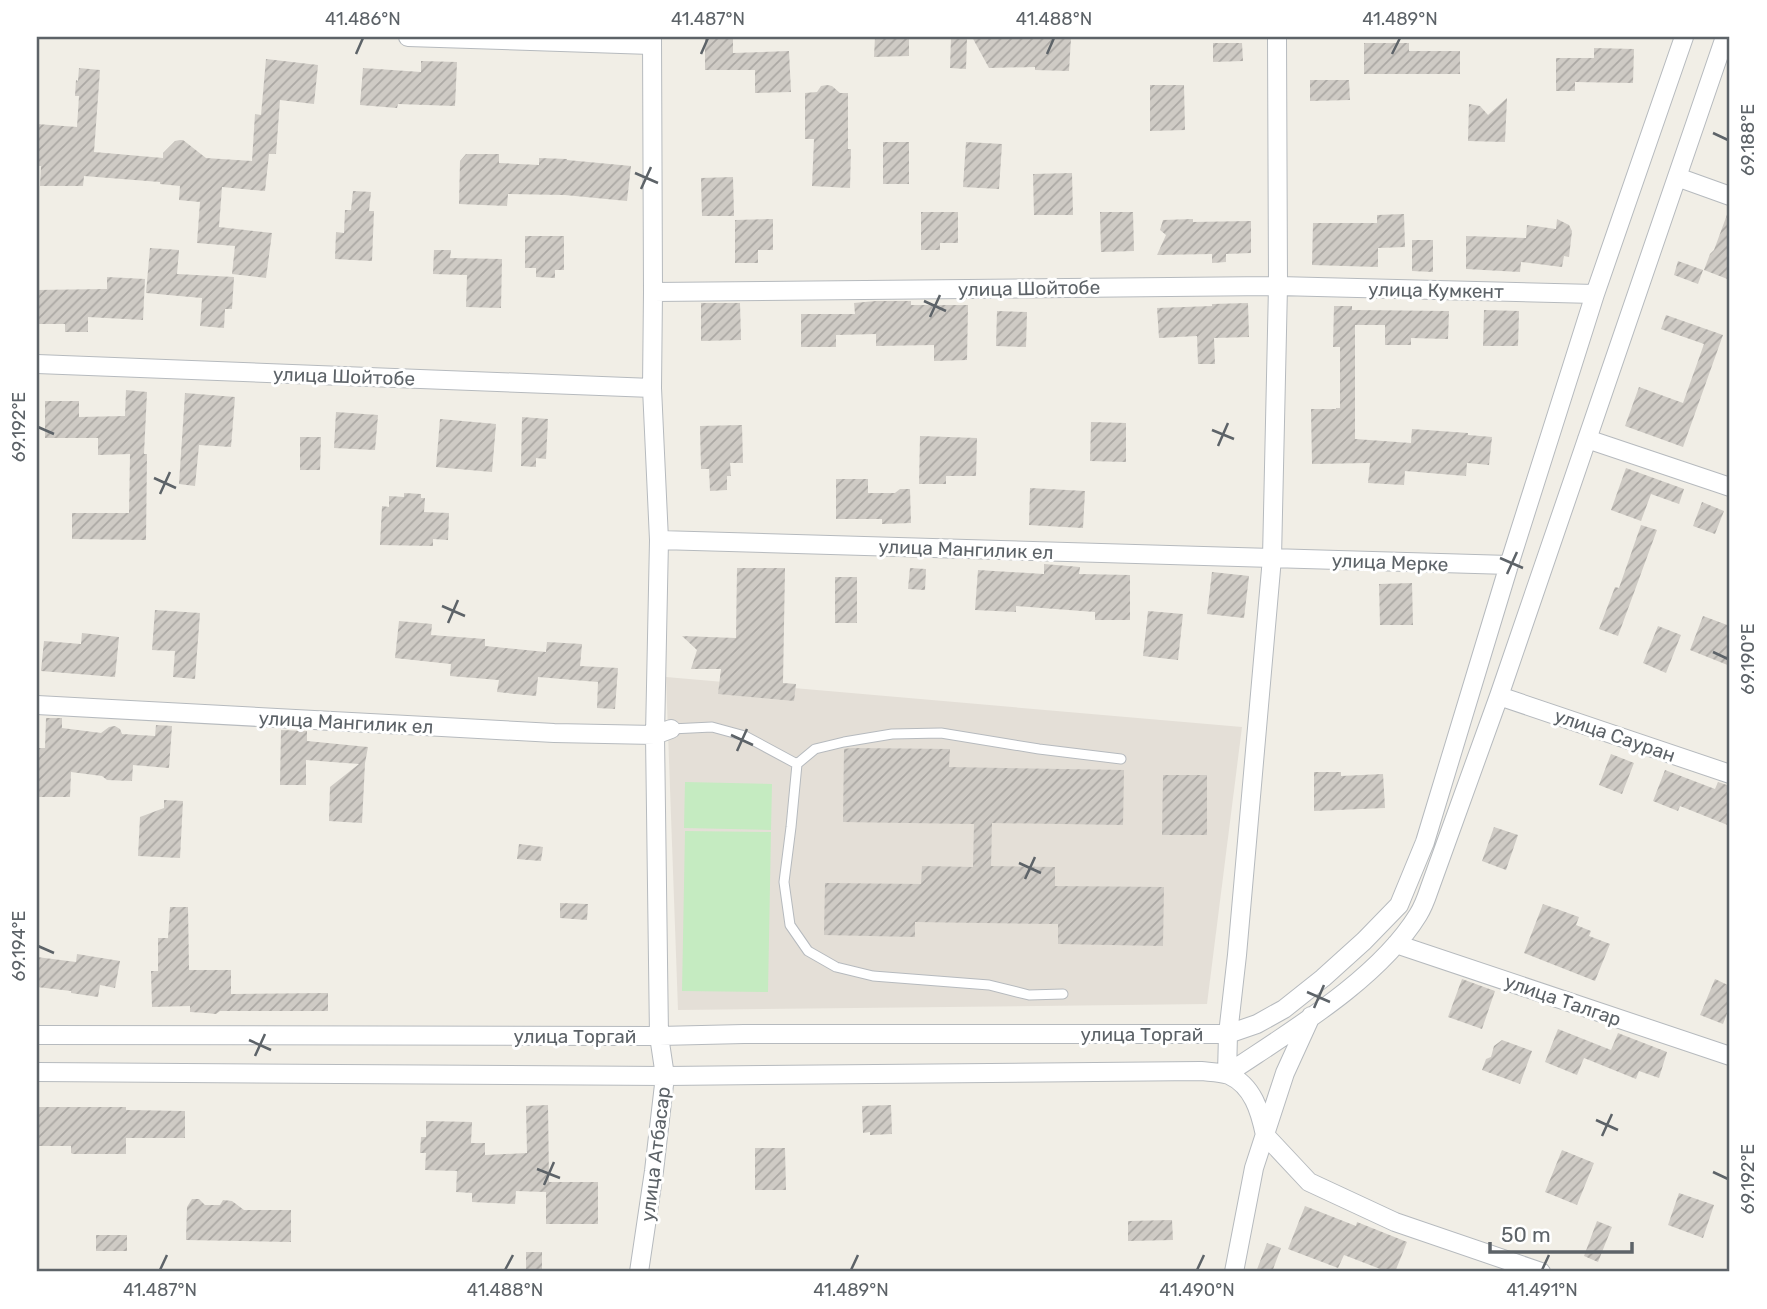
<svg xmlns="http://www.w3.org/2000/svg" width="1767" height="1309" viewBox="0 0 1767 1309" font-family="Rubik,sans-serif">
<defs>
<pattern id="building-hatch" width="6" height="6" patternUnits="userSpaceOnUse" patternTransform="scale(1.75)"><rect width="6" height="6" fill="#cfcbc5"/><path d="M-1 1l2-2M0 6l6-6M5 7l2-2" fill="none" stroke="#aba8a4"/></pattern>
</defs>
<rect width="100%" height="100%" fill="#f1eee6"/>
<path fill="#e4dfd7" d="M666,677L1242,727L1207,1004L678,1010Z"/>
<path fill="#c5ebc1" d="M685,782L772,784L771,830L684,828Z
M685,831L771,832L768,992L682,991Z"/>
<path fill="url(#building-hatch)" d="M875,37H909V56L874,57Z
M951,37H967L966,69L950,68Z
M972,37L1071,38L1069,71L1035,70V67L989,68Z
M705,38H733V53L789,51L791,92L755,93V70H705Z
M1213,43H1242L1243,61L1213,62Z
M1364,43H1409V51H1460V74H1364Z
M1594,48L1634,49L1633,83L1575,82V91H1556V58H1594Z
M266,59L318,65L314,104L280,100L276,154H269L265,191L222,187L219,227L272,233L266,278L232,274L235,246L197,243L200,202L179,200L180,186L160,184V182L84,176L83,186H40L41,166H37V124L77,127L79,96H75L76,80L78,81L79,68L100,70L94,152L163,158V153L175,141L180,140H183L206,158L252,161L255,114L261,115Z
M421,61L457,62L455,106L398,104L397,108L360,105L363,68L421,72Z
M1310,80H1349L1350,100L1310,101Z
M827,85L832,86L840,93H848V149H851L850,188L812,186L814,139H805V93L817,92L821,86Z
M1150,85H1184L1185,130L1150,131Z
M1507,98L1505,142L1468,141L1469,104L1480,106L1488,115Z
M883,142H909V184H883Z
M966,142L1002,144L999,189L963,187Z
M466,154H499V163L539,165V158L567,159V160L631,166L627,201L565,195L508,194L507,206L459,204L460,161Z
M1072,173L1073,215H1034L1033,174Z
M733,177L734,216H702L701,178Z
M353,191L371,192L369,211H374L372,261L335,259L336,232L344,233L345,210H351Z
M921,212H958V243H940V250H921Z
M1100,212H1133L1134,251L1101,252Z
M1728,212H1730V280L1704,270L1710,254L1714,250Z
M1404,214L1405,247L1378,248V267L1312,265L1313,223H1377V215Z
M773,219V250H758V263H735V220Z
M1193,219V222L1251,221V253L1226,254V262L1212,263V254L1157,255L1166,235L1160,230L1163,220Z
M1557,219L1569,225L1572,231L1569,257L1564,256L1562,267L1521,262L1520,272L1466,269V236L1526,238L1527,225L1556,229Z
M525,236H564V270H555V278L536,277V268H525Z
M1412,240H1433V272L1412,271Z
M150,248L179,250L177,274L234,277L232,309H225L224,328L200,326L202,298L146,293Z
M434,250H451L450,258L502,259L501,308L466,307L467,275L433,274Z
M1678,261L1703,270L1698,284L1674,275Z
M107,277L145,279L143,320L88,317V332H65V324H37V290L107,289Z
M876,301H911V305H968L967,360L934,361V345L876,346V334L836,335V347H801V314H855L854,303Z
M701,303H740L741,340L701,341Z
M1248,303L1249,337L1214,338L1215,364H1198L1197,336L1159,338L1157,308L1212,306V304Z
M1334,306H1352V310L1449,311L1448,339L1411,338V345H1385V325H1355V439L1411,443L1412,429L1468,433V435L1492,437L1489,465L1467,463L1466,476L1405,471L1404,485L1368,483L1370,463L1312,464L1311,409H1336V408H1340V347H1333Z
M1484,310L1519,311L1518,346H1483Z
M997,311L1027,312L1026,347L996,346Z
M1666,315L1723,335L1683,447L1625,426L1639,387L1683,403L1704,344L1661,329Z
M126,390L147,392L144,454H147L146,540L72,539V513H129L130,454L98,455V438H45V401H79V417L125,416Z
M185,393L235,397L231,447L199,445L195,486L179,484Z
M336,412L378,415L375,450L334,448Z
M522,417L548,419L546,459L536,458V467L521,466Z
M440,419L496,424L492,472L436,467Z
M1091,422L1126,423V462L1090,461Z
M742,425L743,463H730L731,476H727V490L710,491L709,469H701L700,426Z
M920,436L977,438L976,476H946V484H919Z
M300,437H321L320,470H300Z
M1626,468L1684,489L1679,504L1651,494L1641,521L1611,510Z
M836,479H868V493H895L900,489H910L911,523L882,524V519H836Z
M1030,488L1085,491L1083,528L1029,525Z
M404,493L421,494V498H425L424,512L449,513L448,540L433,539V546L380,545L382,506L389,507V496L404,497Z
M1702,502L1724,511L1715,534L1693,526Z
M1641,525L1657,530L1618,636L1599,629L1615,587L1619,588Z
M1044,564L1080,567L1079,574L1130,575V620H1095V612L1016,606V612L975,610L978,570L1044,574Z
M737,568H785L783,683L796,684L794,701L718,694L721,669H691L697,650L682,636L736,638Z
M910,568L926,569L925,590L908,589Z
M1212,572L1249,576L1244,618L1207,614Z
M835,577H857V623H835Z
M1412,583L1413,625H1380L1379,584Z
M155,610L200,613L195,679L173,677L175,651L152,650Z
M1148,611L1183,614L1178,660L1143,656Z
M1703,616L1730,626V666L1690,650Z
M399,621L432,624L431,635L485,639V646L546,652L547,642L582,644L580,666L618,668L615,709L597,708L598,682L538,677L536,696L497,692L499,680L450,676L451,664L395,658Z
M1658,626L1681,635L1666,673L1643,663Z
M82,633L119,637L115,677L41,671L44,641L81,644Z
M46,718H62V728L101,733L109,727L115,726L120,729L122,734L155,736L156,725L172,726L169,768L133,765L132,781L107,780L102,776L71,772L70,797H37V748H45Z
M281,730L307,731V741L368,747L365,763L362,823L329,821L330,787L359,764L306,760V785H280Z
M852,748L950,749L949,767L1124,770L1123,825L992,823L991,866L1055,867V886L1164,887L1163,946L1058,944V924L915,922V937L824,935L825,883L921,884L922,866L973,867L974,824L843,822L844,749Z
M1611,754L1634,763L1622,794L1599,785Z
M1665,770L1715,789L1718,782L1730,786V826L1680,806L1678,811L1653,801Z
M1314,772H1341V776L1383,774L1385,808L1314,811Z
M1163,775H1207V835H1162Z
M164,800L183,801L180,858L138,856L140,817L164,808Z
M1494,827L1518,835L1506,870L1482,861Z
M519,844L543,847L541,861L517,859Z
M560,903L588,904L587,920L560,918Z
M1543,904L1579,917L1576,925L1591,931L1589,936L1610,944L1595,981L1524,953Z
M170,907H188L189,970H231V994L328,993V1011H220L216,1014L206,1013L190,1012V1006L152,1007L151,971H158V938H168Z
M77,954L120,961L115,988L100,985L98,997L71,993V991L37,987V957L76,962Z
M1462,979L1495,991L1482,1029L1448,1017Z
M1715,979L1730,986V1006L1723,1024L1700,1015Z
M1558,1029L1611,1050L1618,1033L1667,1052L1659,1078L1639,1071L1636,1079L1584,1058L1577,1075L1545,1062Z
M1502,1040L1532,1051L1520,1084L1482,1070L1486,1059L1491,1057L1494,1046Z
M548,1105L549,1182H598V1224H546V1192L516,1191L515,1204L472,1202V1193L456,1192L457,1171L425,1170L426,1153H420L421,1137H426V1121L472,1122L471,1143H485V1155L527,1153L526,1106Z
M891,1105L892,1134L870,1135V1132L863,1133L862,1106Z
M37,1107H126V1110L185,1111V1138H126V1154H73L71,1153V1146H37Z
M755,1148H785L786,1190H755Z
M1562,1150L1594,1163L1577,1205L1545,1192Z
M1679,1193L1714,1205L1703,1238L1668,1225Z
M192,1199H199L205,1205H220L223,1200L232,1201L244,1210H291V1242L186,1240L187,1207Z
M1305,1206L1356,1226L1357,1222L1407,1242L1395,1272H1388L1344,1255L1338,1268L1288,1249Z
M1172,1220L1173,1240L1128,1241V1221Z
M1597,1221L1612,1227L1598,1262L1584,1256Z
M96,1235H127V1251H96Z
M1267,1243L1281,1248L1272,1272H1256Z
M526,1252H542V1272H526Z"/>
<g fill="none" stroke-linecap="round" stroke-linejoin="round">
<g stroke="#b6babe" stroke-width="11">
<path id="lane" d="M671,729L712,727L745,736L797,764
M1063,994L1029,995L989,985L873,976L836,967L808,951L790,925L784,882L791,827L797,764L815,749L844,742L892,734L941,733L1039,749L1121,759"/>
</g>
<g stroke="#b6babe" stroke-width="20">
<path id="street" d="M408,37L651,45
M1677,177L1730,196
M653,292L1278,286L1595,294
M37,364L652,388
M1587,439L1730,487
M659,540L1509,565
M1499,696L1730,774
M37,705L554,733L655,735L671,729
M1396,944L1730,1056
M37,1035L659,1036L744,1034H1228L1257,1024L1284,1009L1323,978L1364,941L1399,905L1425,842L1509,565L1595,294L1684,37
M37,1072L665,1076L1201,1071C1210,1072 1221,1072 1229,1075C1253,1086 1260,1111 1265,1135
M1227,1074C1289,1032 1378,980 1418,915C1423,907 1426,899 1429,890L1499,696L1725,37
M1227,1074L1228,1034L1237,955L1272,558L1278,286L1277,37
M1265,1135L1309,1182L1395,1222L1541,1272
M639,1272L654,1171L665,1076L659,1036L655,735L659,540L652,388L653,292L652,37
M1234,1272L1254,1168L1285,1073L1311,1016"/>
</g>
<use href="#lane" stroke="#fff" stroke-width="9"/>
<use href="#street" stroke="#fff" stroke-width="18"/>
</g>
<path fill="none" stroke="#5d6368" stroke-width="2.5" d="M356,54L363,38M701,54L708,38M1047,54L1054,38M1392,54L1400,38M1713,133L1728,140M635,173L658,183M641,189L651,167M924,301L946,311M930,317L940,295M38,427L54,434M1212,430L1234,439M1218,446L1228,423M154,478L176,488M160,494L170,472M1500,558L1523,568M1507,574L1517,552M442,606L465,616M448,623L458,600M1713,652L1728,659M731,735L753,745M737,751L747,729M1019,863L1041,873M1025,879L1035,857M38,946L54,953M1307,992L1330,1002M1314,1008L1324,985M249,1040L271,1050M255,1056L265,1034M1596,1120L1618,1130M1602,1136L1612,1114M537,1169L560,1178M1713,1172L1728,1179M544,1185L554,1162M160,1270L167,1255M505,1270L513,1255M851,1270L858,1255M1197,1270L1204,1255M1542,1270L1549,1255"/>
<g text-anchor="middle" stroke-width="6" stroke-linejoin="round" paint-order="stroke">
<g font-size="19" fill="#5d6368" stroke="#fff">
<text transform="translate(1029 288) rotate(-1)" y="7">улица Шойтобе</text>
<text transform="translate(1436 290) rotate(1)" y="7">улица Кумкент</text>
<text transform="translate(344 376) rotate(2)" y="7">улица Шойтобе</text>
<text transform="translate(966 549) rotate(2)" y="7">улица Мангилик ел</text>
<text transform="translate(1390 562) rotate(2)" y="7">улица Мерке</text>
<text transform="translate(346 722) rotate(3)" y="7">улица Мангилик ел</text>
<text transform="translate(1615 735) rotate(19)" y="7">улица Сауран</text>
<text transform="translate(1563 1000) rotate(19)" y="7">улица Талгар</text>
<text x="1142" y="1041">улица Торгай</text>
<text x="575" y="1043">улица Торгай</text>
<text transform="translate(655 1154) rotate(-83)" y="7">улица Атбасар</text>
</g>
</g>
<rect width="1767" height="1309" fill="none" stroke="#ffffff" stroke-width="77"/>
<path d="M1490 1242v10h142v-10" fill="none" stroke="#5d6368" stroke-width="3.5"/>
<text x="1501" y="1242" font-size="21" fill="#5d6368" stroke="#ffffff" stroke-width="5" paint-order="stroke">50 m</text>
<rect x="38" y="38" width="1690" height="1232" fill="none" stroke="#5d6368" stroke-width="2.5"/>
<g font-size="18" text-anchor="middle" fill="#5d6368">
<text x="363" y="25">41.486°N</text>
<text x="708" y="25">41.487°N</text>
<text x="1054" y="25">41.488°N</text>
<text x="1400" y="25">41.489°N</text>
<text transform="translate(1748 140) rotate(-90)" y="6">69.188°E</text>
<text transform="translate(19 427) rotate(-90)" y="6">69.192°E</text>
<text transform="translate(1748 659) rotate(-90)" y="6">69.190°E</text>
<text transform="translate(19 946) rotate(-90)" y="6">69.194°E</text>
<text transform="translate(1748 1179) rotate(-90)" y="6">69.192°E</text>
<text x="160" y="1296">41.487°N</text>
<text x="505" y="1296">41.488°N</text>
<text x="851" y="1296">41.489°N</text>
<text x="1197" y="1296">41.490°N</text>
<text x="1542" y="1296">41.491°N</text>
</g>
</svg>
